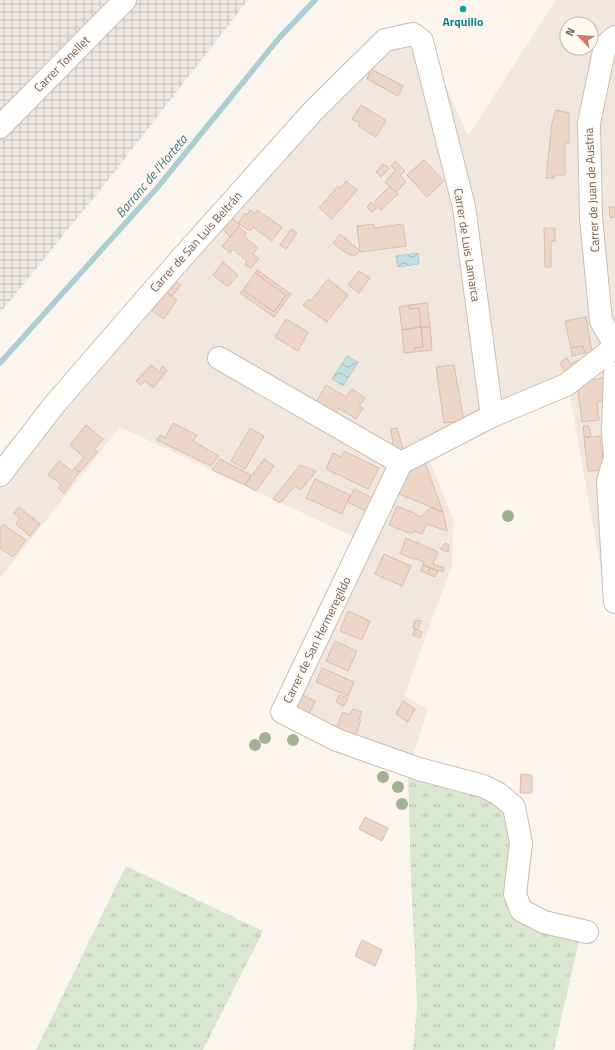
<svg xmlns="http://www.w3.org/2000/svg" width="615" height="1050" viewBox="0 0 615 1050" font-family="'Titillium Web',sans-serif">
<defs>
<pattern id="industrial-grid" width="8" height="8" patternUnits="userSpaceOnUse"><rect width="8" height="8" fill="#ede8e5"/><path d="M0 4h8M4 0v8" fill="none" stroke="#c5bfbc"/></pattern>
<pattern id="grass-tufts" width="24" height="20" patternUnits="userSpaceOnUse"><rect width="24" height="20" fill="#d8e7cd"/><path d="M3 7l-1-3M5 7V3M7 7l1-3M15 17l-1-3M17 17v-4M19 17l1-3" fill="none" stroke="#b4bea9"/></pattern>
<pattern id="water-waves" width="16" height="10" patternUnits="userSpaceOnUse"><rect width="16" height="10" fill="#c3dfe2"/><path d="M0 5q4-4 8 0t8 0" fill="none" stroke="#a3b8ba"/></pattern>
</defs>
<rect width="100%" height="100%" fill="#fbf5ed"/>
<path fill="#f1e7dc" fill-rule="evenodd" d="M556,0H615V598H606L569,391L428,456L453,518L452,565L404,696L428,709L410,764L276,717L362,541L120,427L0,578V461L385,32L424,38L468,136ZM567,24H591V48H567Z"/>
<path fill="url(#industrial-grid)" d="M0,0H248L109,179L0,313Z"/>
<path fill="url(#grass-tufts)" d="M408,772L500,803L512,821L510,894L579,941L554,1050H413L417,1005L411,879Z
M126,866L263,931L203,1050H36Z"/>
<path fill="url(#water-waves)" stroke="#abced3" d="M418,253L419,264L398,267L396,256Z
M347,356L358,362L343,386L332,379Z"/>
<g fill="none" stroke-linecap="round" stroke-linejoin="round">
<path stroke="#abced3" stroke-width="5.5" d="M0,363L157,188L279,38L315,0"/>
</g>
<path fill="#edd6c8" stroke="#ddbcaa" d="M371,69L403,86L398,96L367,79Z
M361,105L386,120L376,137L358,126L360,123L352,119Z
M556,110L569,113V143H565V175H554V178H546L552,123Z
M424,160L444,181L427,197L407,175Z
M395,161L405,171L400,175L406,182L396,192L385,182L396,170L391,166Z
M383,164L389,168L381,177L376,172Z
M346,181L357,190L332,219L319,208L338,186L340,188Z
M390,186L398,194L381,210L374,202Z
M371,202L377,208L372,212L367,207Z
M609,207H615V217L610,218Z
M250,210L255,214L257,210L282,227L272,241L253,227L250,231L238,223L245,213L247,215Z
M230,216L240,225L230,237L220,226Z
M374,224V228L403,224L406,246L360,252L357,226Z
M239,227L246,233L244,236L258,248L253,254L259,259L251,268L245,265L247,261L233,249L230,253L222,246Z
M544,228H555V241H551V267H545Z
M291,229L297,233L286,249L280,245Z
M340,234L360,251L354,256L346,253L333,243Z
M223,262L238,275L228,287L213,275Z
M257,270L291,294L274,317L240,293L243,290L274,312L286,295L255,273Z
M359,271L370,278L359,293L348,285Z
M255,273L286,295L274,312L243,290Z
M328,279L348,295L327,322L303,305L308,299L311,301Z
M175,281L181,285L172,296L166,292Z
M166,292L177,300L164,319L152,311Z
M427,303L430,327H421L419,308L409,309V305Z
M409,305V309L419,308L421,327L402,330L399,307Z
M586,317L592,352L585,353L583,346L571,348L565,321Z
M286,319L308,332L298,351L275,337Z
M421,327H430L432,350L414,352V348L423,347Z
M421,327L423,347L414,348V352L404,353L402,330Z
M583,346L585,353L572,356L571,348Z
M567,358L571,364L578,360L581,365L566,375L560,363Z
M151,365L162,374L163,372L160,370L163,366L167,371L153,388L145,381L141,385L136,381Z
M454,365L464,421L444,423L436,367Z
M605,377L607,401L597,402L599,420L582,422L578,391L581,383Z
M326,385L346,397L352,389L365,398L359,406L363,408L356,419L339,408L335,416L315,404Z
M173,423L197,435L193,441L219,456L211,466L157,440L160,435L165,438Z
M86,425L103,439L94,450L97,452L80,472L75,468L84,457L70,445Z
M583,426H589L591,436L584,437Z
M250,428L264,436L245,469L231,461Z
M397,428L404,451H394L391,429Z
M600,436L604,470L588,471L584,438Z
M344,451L379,468L368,489L326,469L333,453L341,457Z
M423,457L443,512L392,491L404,465Z
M220,459L251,475L245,485L212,470Z
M264,459L274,466L256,491L245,485Z
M59,461L72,471L75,468L79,472L64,493L58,488L61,484L48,475Z
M300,465L316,471L301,490L295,486L280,503L273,499Z
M315,479L350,495L342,514L306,498Z
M354,489L378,500L368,512L348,502Z
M397,506L416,514V515L420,517L431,508L443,512L447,531L427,524L422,534L414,531L413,533H409L389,525Z
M19,507L40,524L30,536L16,524L20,518L14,513Z
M3,524L26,540L13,557L0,548V529Z
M406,538L438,552L433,564L444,568L443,572L423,565L424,562L400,554Z
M445,543L449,545L448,552L440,549Z
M384,554L411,566L402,586L375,574Z
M423,565L430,568L428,574L421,571Z
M430,568L438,571L435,577L428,574Z
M348,611L370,621L362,640L340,631Z
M415,620L421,621L418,630L413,628Z
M415,629L422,632L420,638L413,635Z
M335,641L357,651L348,671L326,661Z
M322,668L354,682L348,696L316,682Z
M300,694L315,701L308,716L292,709Z
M339,695L348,698L344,706L336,702Z
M403,701L415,709L408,722L396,714Z
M353,709L362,712L359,719L361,720L354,739L335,731L343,712L350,715Z
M521,774L532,775V793H520Z
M365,817L388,828L382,841L359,829Z
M362,940L382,950L375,966L355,956Z"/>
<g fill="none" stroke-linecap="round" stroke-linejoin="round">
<g stroke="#ccbdb4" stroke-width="24">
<path id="minor" d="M615,37L605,46L589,123L591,218L601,321L615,345
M0,127L125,0
M219,358L401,463
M615,373L613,430L615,455
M615,458L608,481L615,602
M0,475L54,405L178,262L314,110L385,40L413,34L422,41L464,207L492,416
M587,932L544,922L521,910L515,894L521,843L514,807L499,794L483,786L419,769L337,740L282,712L401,463L492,416L566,385L615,347"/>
</g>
<use href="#minor" stroke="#fff" stroke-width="22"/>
</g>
<g fill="#a2b094">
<circle cx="508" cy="516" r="6"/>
<circle cx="265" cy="738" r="6"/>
<circle cx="293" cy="740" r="6"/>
<circle cx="255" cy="745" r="6"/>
<circle cx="383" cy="777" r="6"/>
<circle cx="398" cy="787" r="6"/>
<circle cx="402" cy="804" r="6"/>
</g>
<circle fill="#0f9aa8" stroke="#fdf9f3" stroke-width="1.5" cx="463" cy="9" r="4"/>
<g text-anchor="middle" stroke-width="3.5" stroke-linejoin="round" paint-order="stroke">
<g font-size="12" font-weight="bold" fill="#0d838f" stroke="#fdf9f3">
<text x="463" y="26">Arquillo</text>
</g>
<g font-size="12" fill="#745d52" stroke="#fdf9f3">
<text transform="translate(62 64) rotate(-45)" y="4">Carrer Tonellet</text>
<text transform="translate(592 190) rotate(-93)" y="4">Carrer de Juan de Austria</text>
<text transform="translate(196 242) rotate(-48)" y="4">Carrer de San Luis Beltrán</text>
<text transform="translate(467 245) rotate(81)" y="4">Carrer de Luis Lamarca</text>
<text transform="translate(317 640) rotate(-64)" y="4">Carrer de San Hermeregildo</text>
</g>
<g font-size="13" font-style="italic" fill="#4b767d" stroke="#fdf9f3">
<text transform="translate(151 176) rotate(-50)" y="5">Barranc de l'Horteta</text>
</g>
</g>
<g transform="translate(579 36) rotate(295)"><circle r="19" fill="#fdf9f3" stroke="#c6bbb3"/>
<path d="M0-3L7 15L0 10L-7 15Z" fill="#d47963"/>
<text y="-6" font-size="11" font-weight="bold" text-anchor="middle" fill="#745d52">N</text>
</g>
</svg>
